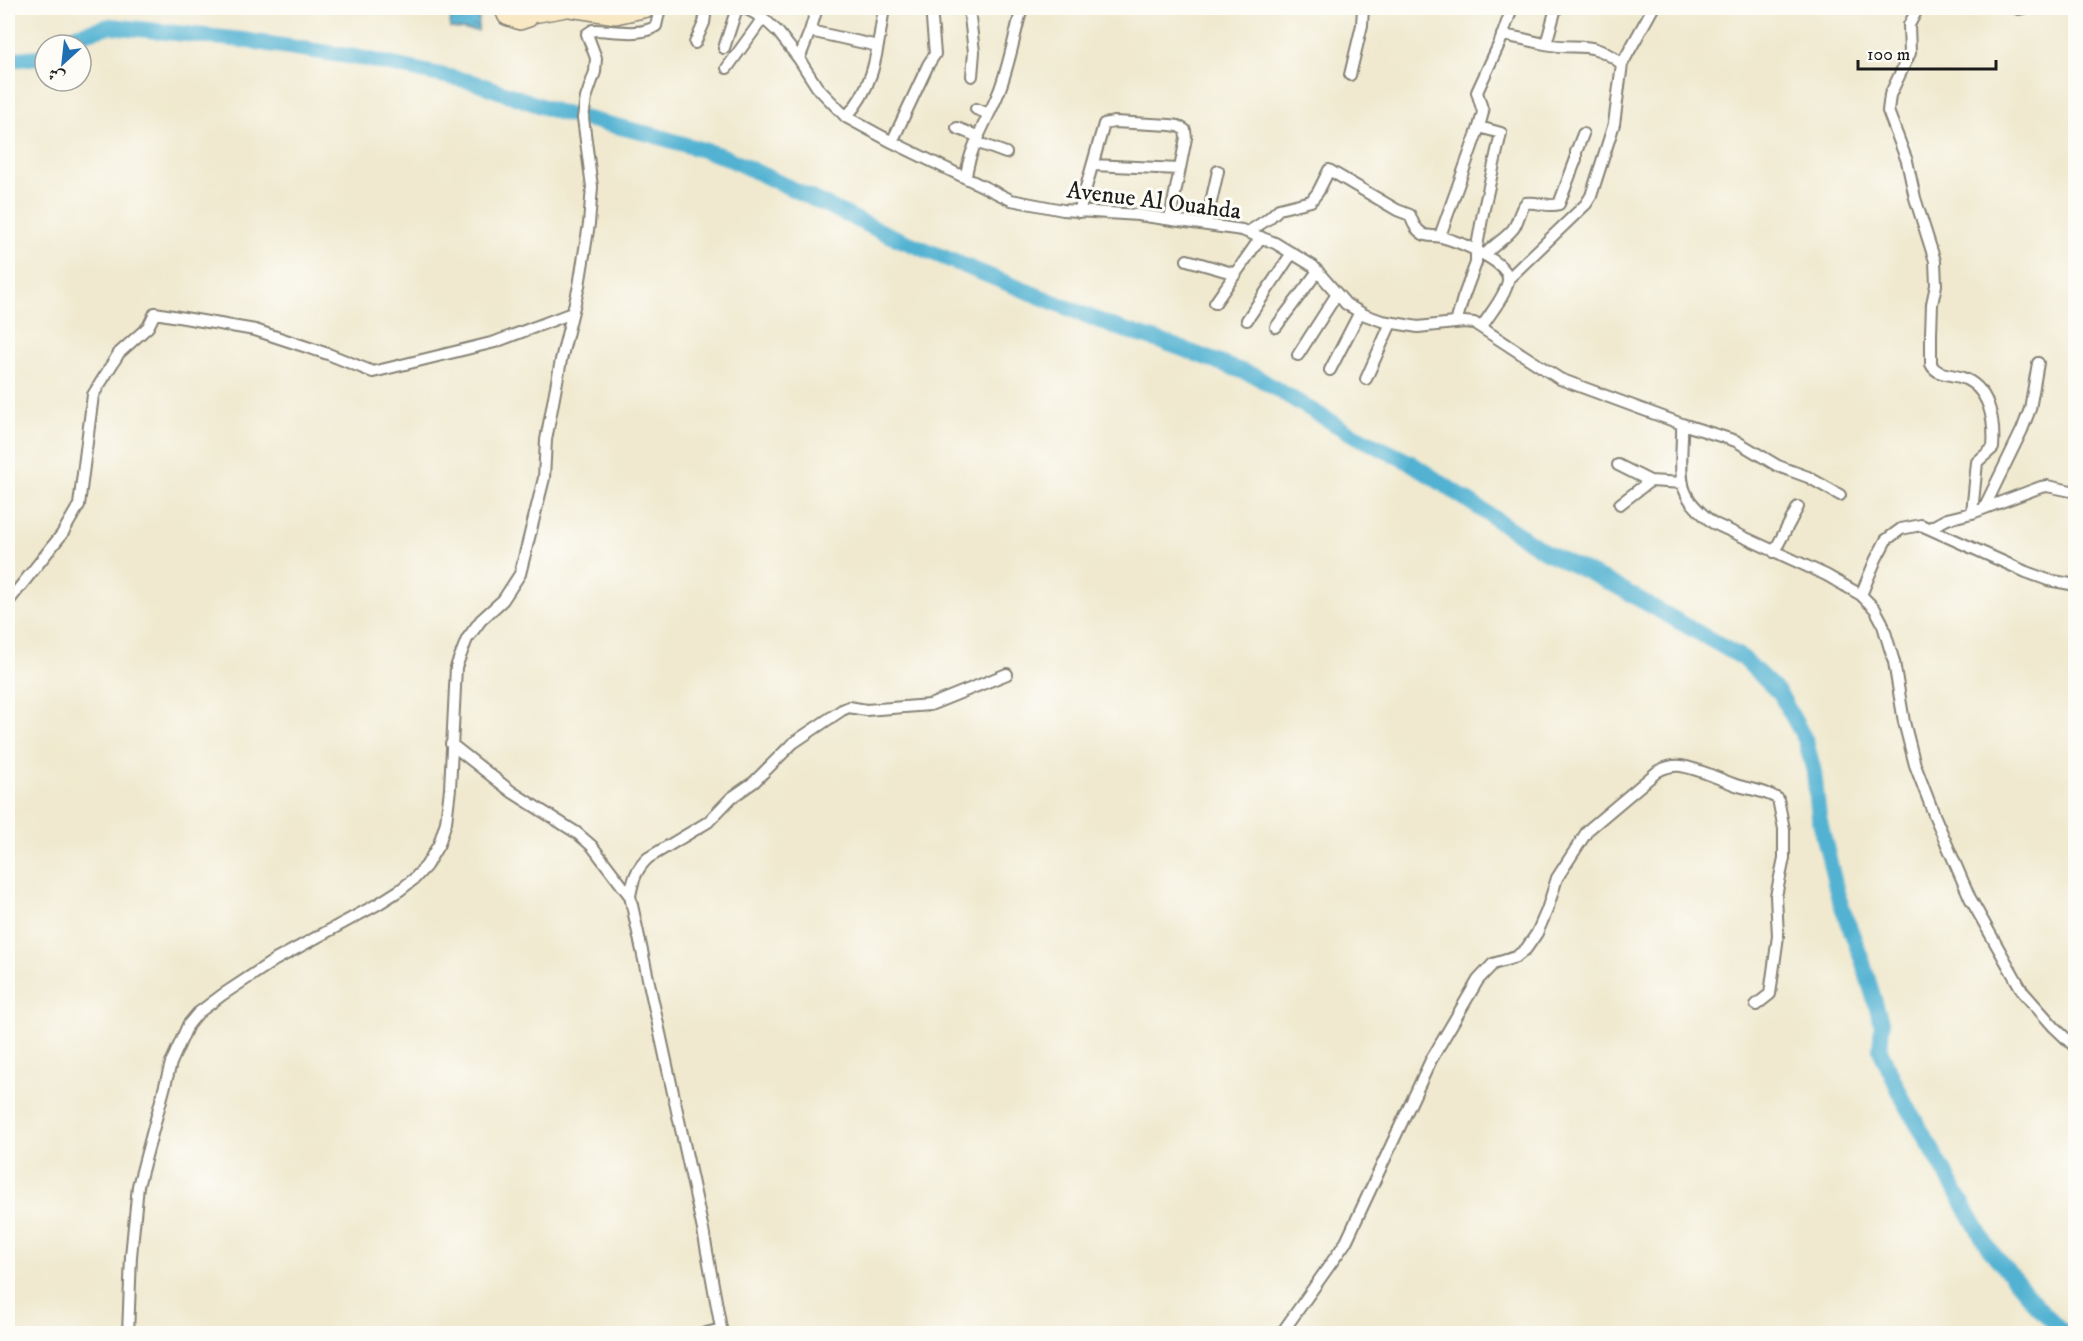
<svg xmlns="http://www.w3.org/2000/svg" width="2083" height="1341" viewBox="0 0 2083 1341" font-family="'IM FELL DW Pica',Amiri,serif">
<defs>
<pattern id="water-ripples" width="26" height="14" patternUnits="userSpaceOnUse" patternTransform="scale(1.5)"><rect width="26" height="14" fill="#53b2d2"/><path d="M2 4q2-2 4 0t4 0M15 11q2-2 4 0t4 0" fill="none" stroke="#4490aa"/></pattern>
</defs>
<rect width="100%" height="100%" fill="#fdfcf7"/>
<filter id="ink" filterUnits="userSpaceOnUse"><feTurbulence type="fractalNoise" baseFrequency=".0167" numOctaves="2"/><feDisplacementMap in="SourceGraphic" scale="12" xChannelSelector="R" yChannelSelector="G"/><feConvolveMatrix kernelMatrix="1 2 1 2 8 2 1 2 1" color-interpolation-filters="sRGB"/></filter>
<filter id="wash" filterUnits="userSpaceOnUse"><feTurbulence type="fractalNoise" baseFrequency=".008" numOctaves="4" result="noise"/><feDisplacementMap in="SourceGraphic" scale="24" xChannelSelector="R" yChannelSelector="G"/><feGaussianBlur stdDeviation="1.35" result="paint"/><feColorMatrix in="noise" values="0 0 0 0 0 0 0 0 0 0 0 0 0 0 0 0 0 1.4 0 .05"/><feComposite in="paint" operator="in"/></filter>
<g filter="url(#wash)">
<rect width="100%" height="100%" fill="#f0e9cf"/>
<path fill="url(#water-ripples)" stroke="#386777" stroke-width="1.5" d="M451,14L479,17L478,31L450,28Z"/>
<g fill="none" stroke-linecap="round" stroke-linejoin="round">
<path stroke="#53b2d2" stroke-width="3" d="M8,76L12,70L15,61"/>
<path stroke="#53b2d2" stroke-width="16" d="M60,45L76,35L110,26L243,40L361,58L473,82L558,112L653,135L723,156L889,235L1112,326L1172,345L1255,376L1348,432L1411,463L1544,551L1616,586L1743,658L1780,694L1806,741L1814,772L1819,817L1838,896L1863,963L1882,1025L1880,1050L1903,1099L1989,1249L2037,1306L2065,1334
M8,60L40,57L45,54"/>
</g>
</g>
<g filter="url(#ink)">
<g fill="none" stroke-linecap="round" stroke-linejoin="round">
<g stroke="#868276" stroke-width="14">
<path id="street" d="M745,8L763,18L778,32L799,59L817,87L846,117L892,142L1011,200L1063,210L1138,215L1242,230L1275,243L1313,266L1346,304L1365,315L1382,321L1418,327L1464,322L1474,323L1560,379L1682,424C1683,442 1678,476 1685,491C1689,503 1703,515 1713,523L1826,575L1861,595L1875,609L1882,622L1894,662L1904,722L1915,765L1935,817L1970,898L2023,992L2054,1027L2076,1048
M969,8L974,52L972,76
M1918,8L1909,25L1910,53L1890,95L1888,111L1907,161L1915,198L1935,261L1936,285L1932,304L1931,333V364C1936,375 1949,374 1960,377C1990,386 1995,421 1993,448L1977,462L1972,513
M2016,8L2019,9L2024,8
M810,31L817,8
M1502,35C1517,37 1531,41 1545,44C1580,51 1589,38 1622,64
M695,43L704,23L706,8
M1546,44L1556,8
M724,48L737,8
M799,59L810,31L878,46
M727,68L763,18
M1350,75L1362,25L1363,8
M976,109L989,114
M846,117C876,85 877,49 884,8
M957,128L979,137
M892,142L928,65L935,54L931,8
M976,142L1006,153
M1093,165L1179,169
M966,177C969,148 987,121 998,94C1009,67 1014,36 1022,8
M1079,212L1104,124L1114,122L1170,125L1178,126L1185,130L1186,138L1170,219
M1206,224L1218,171
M1248,232L1268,219L1279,209L1311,201L1318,192L1329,170L1397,210L1410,215C1413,223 1415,229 1423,234C1428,237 1435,235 1441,237C1457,241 1511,262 1508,281C1505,297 1490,313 1482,327
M1440,236L1479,127L1483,112L1477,92L1500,42L1512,8
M1485,255C1493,245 1505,239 1513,229C1519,221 1519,210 1526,203C1537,201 1549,208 1559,204L1576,159V152L1583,134
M1187,260L1236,274
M1508,279L1586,204L1591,196L1614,124L1622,64L1653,8
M1215,303L1261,237
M1247,320L1292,253
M1456,323L1463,298L1476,263V252L1483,213L1501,133L1479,127
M1276,327L1318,271
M1298,355L1337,294
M1330,370L1360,312
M1366,379L1391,323
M1682,424L1736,441L1778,466L1808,477L1840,495
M1618,465L1650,481L1683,483
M1620,504L1650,481
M1984,508L2022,430L2030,409L2038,363
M1930,528L1947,519L1972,513L2041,487L2047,486L2076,492
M1774,552L1798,507
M1861,595L1876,559L1886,540L1901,529L1921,525L2026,572L2048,580L2076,585
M8,602L62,534L79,505L93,395L119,353L148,327L155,313L255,330L328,354L373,372L495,342L572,313
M451,744L512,792L577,833L592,846L630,896L703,1230L722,1334
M630,896C633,880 636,869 648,858L708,822L731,798L754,782L793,743L842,710L849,707L866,710L930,705L1007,674
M128,1334L131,1256L138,1186L171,1063L188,1025L198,1013L222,995L275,960L378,904L400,890L414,879L426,866L439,844L446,822L450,789L456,667L467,639L481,620L503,600L520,574L544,478L546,440L561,360L579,286L589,224L592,187L583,118L586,98L595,72L596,58L587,34L593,30C612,30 640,37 656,26L660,8
M703,1334L721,1329
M1281,1334L1346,1242L1431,1060L1478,980L1493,964L1516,957L1526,949L1537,933L1547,910L1557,878L1588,830L1658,771C1666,767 1672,765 1681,766C1701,769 1720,780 1739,786C1752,790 1767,791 1778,799L1784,829V858L1776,896L1778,936L1770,994L1756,1005"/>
</g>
<g stroke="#868276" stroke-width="18">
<path id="secondary" d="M502,8L506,17L520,22L529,19L535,8
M563,8L616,16L652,8
M533,15L567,9"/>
</g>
<use href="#street" stroke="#fff" stroke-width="10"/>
<use href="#secondary" stroke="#f8e8c3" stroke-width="15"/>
</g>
</g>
<g text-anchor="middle" stroke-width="6" stroke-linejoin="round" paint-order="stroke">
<g font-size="24" fill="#1c1c1c" stroke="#fdfcf7">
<text transform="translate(1154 200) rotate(7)" y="8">Avenue Al Ouahda</text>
</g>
</g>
<rect width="2083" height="1341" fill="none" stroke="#fdfcf7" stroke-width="30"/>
<g transform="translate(63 63) rotate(207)"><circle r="28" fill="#fdfcf7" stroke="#a3a29f" stroke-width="1.5"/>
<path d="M0-4.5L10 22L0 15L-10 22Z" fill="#1f6fb2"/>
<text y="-9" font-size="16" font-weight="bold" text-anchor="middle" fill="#1c1c1c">ش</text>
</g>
<path d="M1858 60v9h138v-9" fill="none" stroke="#1c1c1c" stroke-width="3"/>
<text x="1867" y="60" font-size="18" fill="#1c1c1c" stroke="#fdfcf7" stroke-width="4.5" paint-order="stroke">100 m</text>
</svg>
